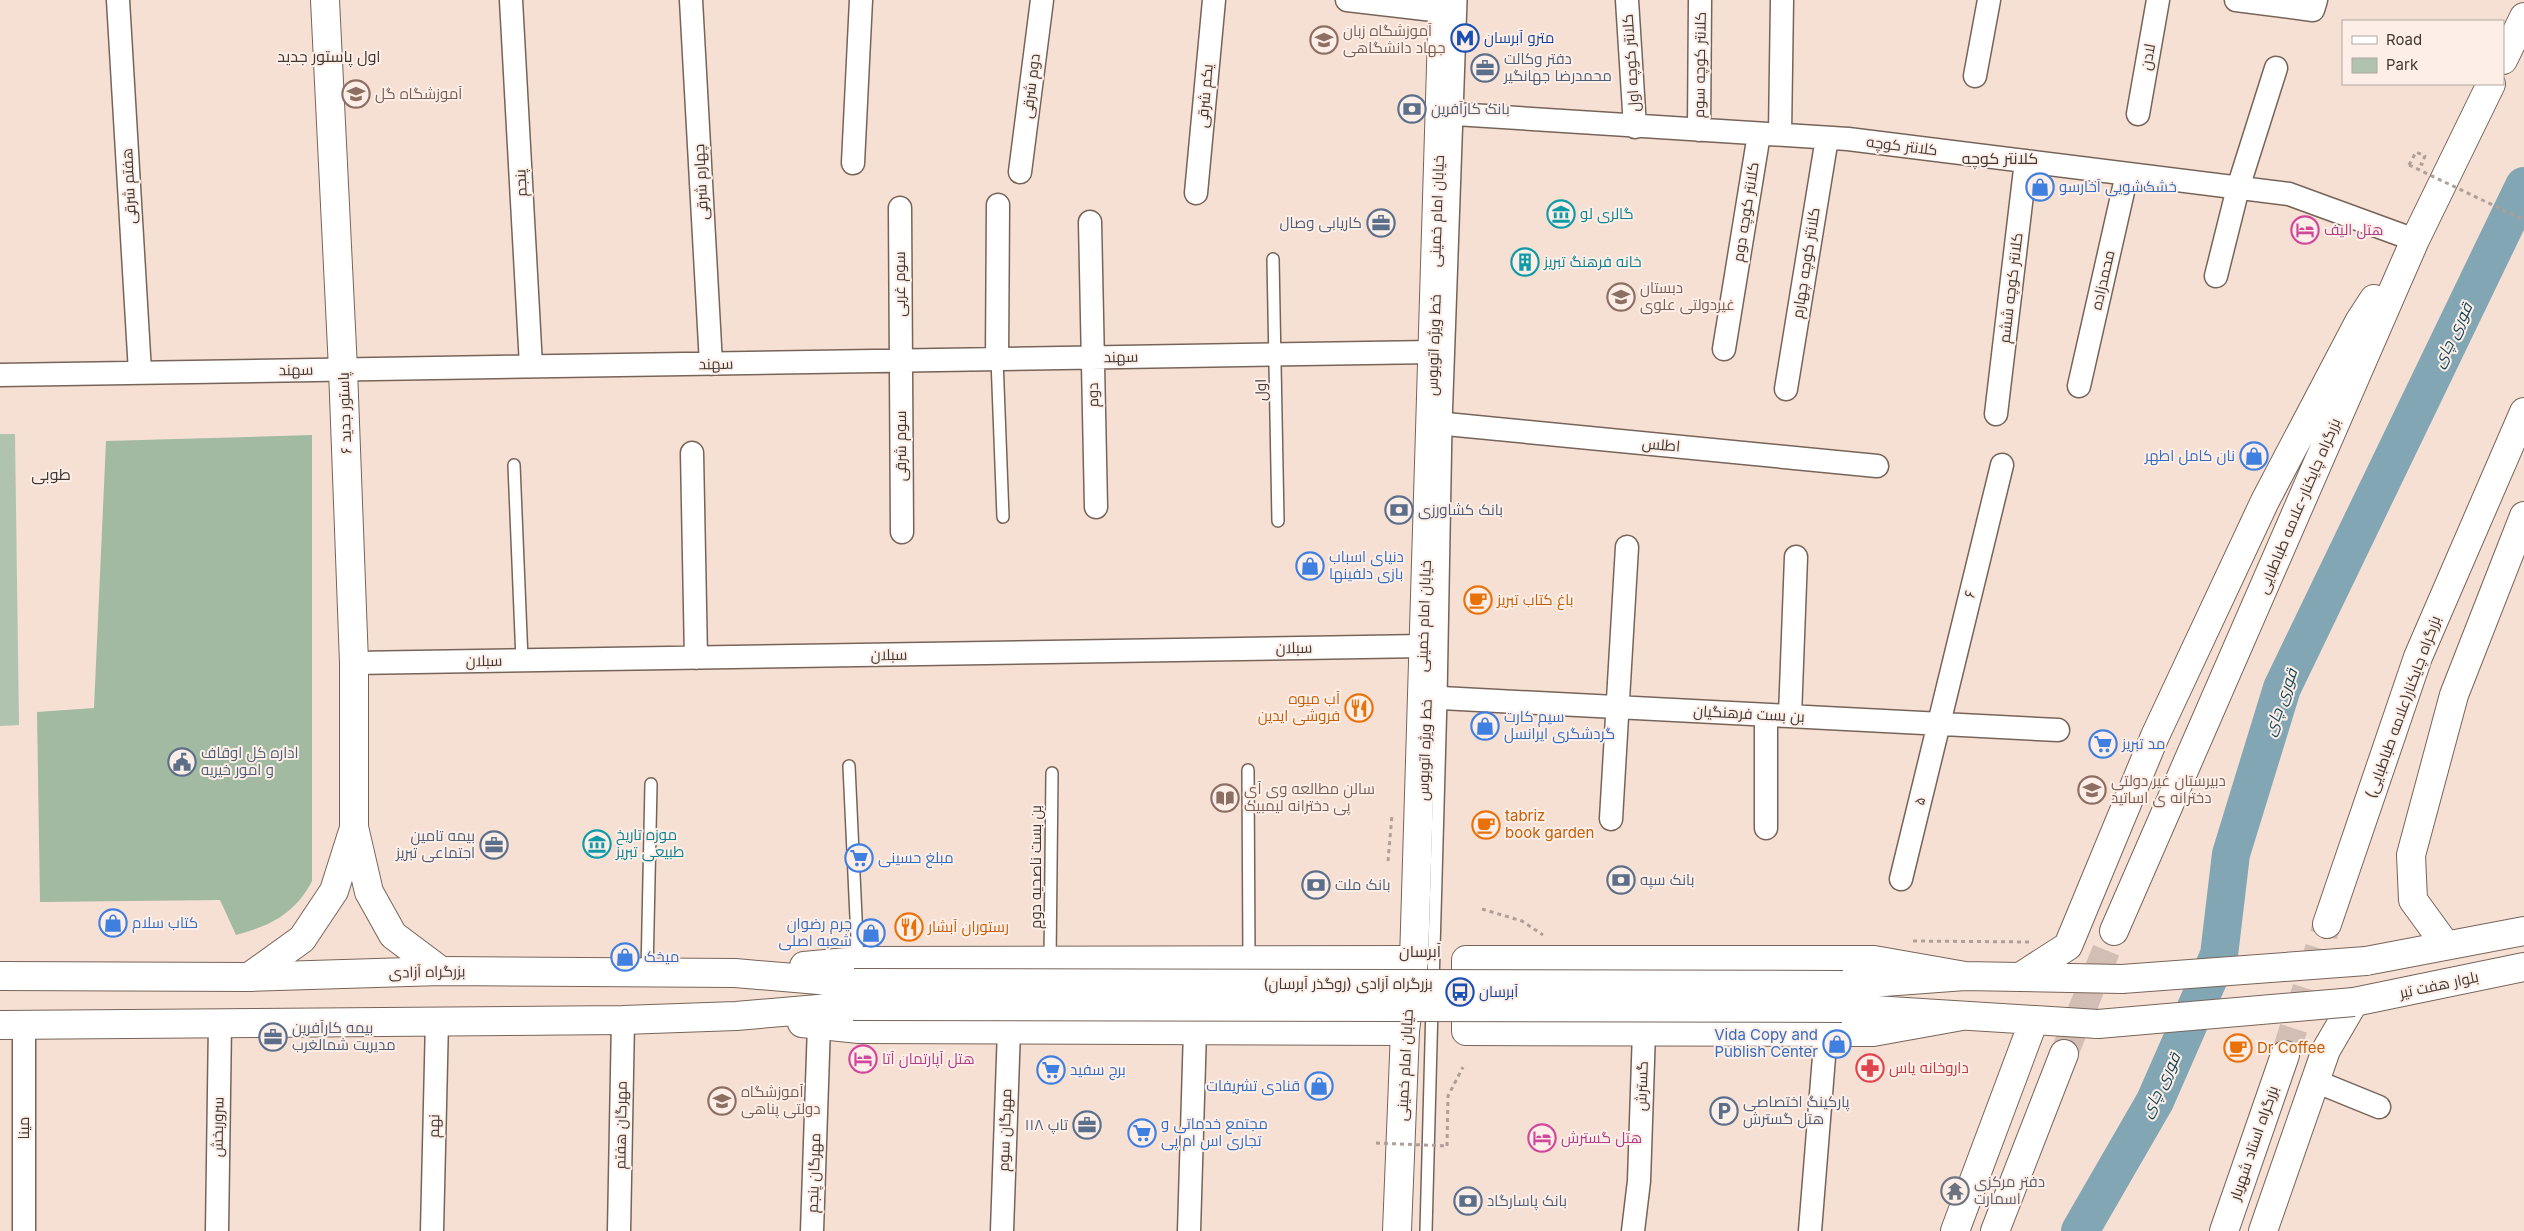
<svg xmlns="http://www.w3.org/2000/svg" width="2524" height="1231" viewBox="0 0 2524 1231" font-family="Inter,Cairo,sans-serif">
<rect width="100%" height="100%" fill="#f6e0d4"/>
<path fill="#b0c3af" d="M0,434H15L19,725L0,726Z"/>
<path fill="#a2baa1" d="M312,435V881C295,914 270,926 236,935L220,900L40,902L37,712L94,708L106,441Z"/>
<g fill="none" stroke-linecap="round" stroke-linejoin="round">
<path stroke="#82a6b4" stroke-width="38" d="M2080,1231L2155,1101L2219,955L2231,854L2282,688L2524,186"/>
<path stroke="#d2beb4" stroke-width="28" stroke-dasharray="28 14" stroke-linecap="butt" d="M2064,1054L2114,931
M2285,1055L2327,924"/>
<g stroke="#776459" stroke-width="14">
<path id="lane" d="M1273,259L1278,521
M997,359L1003,517
M514,465L522,660
M849,766L858,961
M1248,770L1249,960
M1050,961L1052,773
M647,973L651,784
M1433,985L1441,698L1446,424L1461,0
M1426,1231L1432,1006"/>
</g>
<g stroke="#776459" stroke-width="25">
<path id="street" d="M118,0L140,372
M511,0L531,366
M691,0L711,364
M1347,0L1442,11
M1627,0L1635,127
M2236,0L2313,10L2316,0
M1975,76L1989,0
M1439,113L1848,139L2289,194L2415,240
M2138,114L2158,0
M1699,130L1700,0
M1780,134L1782,0
M853,163L861,0
M1020,172L1042,0
M1196,193L1214,0
M900,208L902,532
M1090,222L1096,507
M2216,276L2238,188L2276,68
M1724,349L1759,134
M997,359L998,205
M0,375L1432,352
M2079,386L2127,174
M1786,389L1827,138
M1996,414L2026,161
M1430,420L1446,424L1877,466
M692,453L696,658
M354,663L1424,646
M1422,693L1441,698L2058,730
M1790,716L1796,557
M1611,819L1627,547
M1766,828V715
M1901,879L2002,465
M2315,1081L2379,1107
M24,1231V1025
M217,1231L220,1023
M432,1231L437,1020
M619,1231L623,1020
M812,1231L819,1025
M1002,1231L1009,1029
M1189,1231L1195,1030
M1633,1231L1639,1181L1644,1031
M1810,1231L1826,1032"/>
</g>
<g stroke="#776459" stroke-width="30">
<path id="secondary" d="M325,0L343,369L354,663V827L369,892L393,935L441,971
M249,977L302,939L334,891L354,828"/>
</g>
<g stroke="#776459" stroke-width="30">
<path id="primary" d="M1397,1231L1405,1031L1414,960L1443,0"/>
</g>
<g stroke="#776459" stroke-width="30">
<path id="highway" d="M2503,60L2524,17
M2327,924L2418,657L2524,412
M2114,931L2415,240L2491,84
M2445,944L2413,900L2411,855L2454,695L2524,516
M1572,960H1466V1031L1873,1032L1962,1016
M2366,961L2524,931
M1556,965L1572,960H1874L1965,976
M804,966L858,961L1414,960
M0,976L249,977L441,971L735,973L854,983
M2020,977L2068,946L2155,736L2265,501L2359,322L2374,299
M1843,985L1965,976L2122,979
M1842,1008L2098,1024
M802,1023L859,1029L1405,1031
M0,1025L623,1020L736,1016L853,1006
M1955,1231L2034,1020
M1995,1231L2064,1054
M2224,1231L2285,1055
M2263,1231L2326,1050L2354,1002L2524,967"/>
</g>
<path stroke="#b09f96" stroke-width="3" stroke-dasharray="4 4" stroke-linecap="butt" d="M2409,165L2416,152L2425,156L2421,164L2425,165
M1388,861L1392,815
M1482,909L1522,921L1543,935
M1913,941L2029,942
M1447,1146L1448,1096L1463,1067"/>
<use href="#lane" stroke="#fff" stroke-width="11"/>
<use href="#street" stroke="#fff" stroke-width="22"/>
<use href="#secondary" stroke="#fff" stroke-width="28"/>
<use href="#primary" stroke="#fff" stroke-width="28"/>
<use href="#highway" stroke="#fff" stroke-width="28"/>
<g stroke="#776459" stroke-width="30" stroke-linecap="butt">
<path id="highway-bridge" d="M2122,979L2366,961
M854,983L1843,985
M853,1006L1842,1008
M2098,1024L2354,1002"/>
</g>
<path stroke="#b09f96" stroke-width="3" stroke-dasharray="4 4" stroke-linecap="butt" d="M2409,165L2524,220
M1376,1143L1447,1146"/>
<use href="#highway-bridge" stroke="#fff" stroke-width="28"/>
</g>
<defs>
<g id="metro-ring" transform="scale(1.4375)"><circle r="9.5" fill="#fdefe8" stroke="#1a4fb4" stroke-width="1.5"/><path d="M-5.5 5V-5H-3L0 0L3-5H5.5V5H3V-.5L0 4L-3-.5V5Z" fill="#1a4fb4"/></g>
<g id="school-ring" transform="scale(1.4375)"><circle r="9.5" fill="#fdefe8" stroke="#8d6e63" stroke-width="1.5"/><path d="M0-5L7-2L0 1L-7-2ZM-4 1L0 2.5L4 1V4Q0 6-4 4Z" fill="#8d6e63"/></g>
<g id="office-ring" transform="scale(1.4375)"><circle r="9.5" fill="#fdefe8" stroke="#5c6f8a" stroke-width="1.5"/><path d="M-6-3h4V-5.5h4V-3h4V5H-6ZM-1-4.5V-3h2v-1.5ZM-6 0V1H6V0Z" fill="#5c6f8a"/></g>
<g id="bank-ring" transform="scale(1.4375)"><circle r="9.5" fill="#fdefe8" stroke="#5c6f8a" stroke-width="1.5"/><path d="M-6-4H6V4H-6ZM0-2.3a2.3 2.3 0 1 0 0 4.6a2.3 2.3 0 1 0 0-4.6Z" fill="#5c6f8a"/></g>
<g id="shop-ring" transform="scale(1.4375)"><circle r="9.5" fill="#fdefe8" stroke="#3f7fe0" stroke-width="1.5"/><path d="M-5-2.5h2.3a2.7 3.5 0 0 1 5.4 0H5L5.5 6h-11ZM-1.5-2.5h3a1.5 2.3 0 0 0-3 0Z" fill="#3f7fe0"/></g>
<g id="museum-ring" transform="scale(1.4375)"><circle r="9.5" fill="#fdefe8" stroke="#0f9aa8" stroke-width="1.5"/><path d="M0-6L6-3V-2H-6V-3ZM-5-1h2V3h-2ZM-1-1h2V3h-2ZM3-1h2V3H3ZM-6 4H6V6H-6Z" fill="#0f9aa8"/></g>
<g id="hotel-ring" transform="scale(1.4375)"><circle r="9.5" fill="#fdefe8" stroke="#d1479c" stroke-width="1.5"/><path d="M-6-4.5h1.5V1H6V5H4.5V3h-9V5H-6ZM-4 0a1.8 1.8 0 1 1 3.6 0ZM.5 0V-2.5h3Q6-2.5 6 0Z" fill="#d1479c"/></g>
<g id="building-ring" transform="scale(1.4375)"><circle r="9.5" fill="#fdefe8" stroke="#0f9aa8" stroke-width="1.5"/><path d="M-4-6H4V6H1V3H-1V6H-4ZM-2.5-4.3h1.7v1.8h-1.7ZM.8-4.3h1.7v1.8H.8ZM-2.5-1h1.7V.8h-1.7ZM.8-1h1.7V.8H.8Z" fill="#0f9aa8"/></g>
<g id="cafe-ring" transform="scale(1.4375)"><circle r="9.5" fill="#fdefe8" stroke="#e8710a" stroke-width="1.5"/><path d="M-5.5-4.5H6V0H3Q3 3.5 0 3.5H-2.5Q-5.5 3.5-5.5 0ZM3-3.2v2h1.7v-2ZM-6 4.5H4V6H-6Z" fill="#e8710a"/></g>
<g id="restaurant-ring" transform="scale(1.4375)"><circle r="9.5" fill="#fdefe8" stroke="#e8710a" stroke-width="1.5"/><path d="M-5-6h1v4h1v-4h1v4h1v-4h1v5L-1.5 .5V6h-2V.5L-5-1ZM5-6V6H3V1.5H1.5Q1.5-4 5-6Z" fill="#e8710a"/></g>
<g id="supermarket-ring" transform="scale(1.4375)"><circle r="9.5" fill="#fdefe8" stroke="#3f7fe0" stroke-width="1.5"/><path d="M-6-5.5h2.5l.6 2H6L4.5 2H-2.5L-4.4-4H-6ZM-1.5 3.2a1.3 1.3 0 1 0 .1 0ZM3 3.2a1.3 1.3 0 1 0 .1 0Z" fill="#3f7fe0"/></g>
<g id="civic-ring" transform="scale(1.4375)"><circle r="9.5" fill="#fdefe8" stroke="#5c6f8a" stroke-width="1.5"/><path d="M-.6-6.5H3V-4.5H.6V-3L4-1V1h2V6H-6V1h2V-1L-.6-3ZM-1.2 2.5V6h2.4V2.5Z" fill="#5c6f8a"/></g>
<g id="library-ring" transform="scale(1.4375)"><circle r="9.5" fill="#fdefe8" stroke="#8d6e63" stroke-width="1.5"/><path d="M-6-4Q-3-5.5-.7-3.5V5Q-3 3-6 4ZM6-4Q3-5.5 .7-3.5V5Q3 3 6 4Z" fill="#8d6e63"/></g>
<g id="bus-ring" transform="scale(1.4375)"><circle r="9.5" fill="#fdefe8" stroke="#1a4fb4" stroke-width="1.5"/><path d="M-5-6H5V4H4V6H2V4H-2V6H-4V4H-5ZM-3.5-4V0h7V-4ZM-3.5 1.2v1.5H-2V1.2ZM2 1.2v1.5H3.5V1.2Z" fill="#1a4fb4"/></g>
<g id="pharmacy-ring" transform="scale(1.4375)"><circle r="9.5" fill="#fdefe8" stroke="#e0444e" stroke-width="1.5"/><path d="M-2-6h4v4h4v4h-4v4h-4v-4h-4v-4h4Z" fill="#e0444e"/></g>
<g id="parking-ring" transform="scale(1.4375)"><circle r="9.5" fill="#fdefe8" stroke="#5c6f8a" stroke-width="1.5"/><path d="M-3.5-5.5H1a3.5 3.5 0 0 1 0 7H-1V5.5H-3.5ZM-1-3.4V-.6H.8a1.4 1.4 0 0 0 0-2.8Z" fill="#5c6f8a"/></g>
<g id="temple-ring" transform="scale(1.4375)"><circle r="9.5" fill="#fdefe8" stroke="#6b7280" stroke-width="1.5"/><path d="M0-6L5-2H3V0L6.5 2.5H4V6H1.5V3h-3V6H-4V2.5H-6.5L-3 0V-2H-5Z" fill="#6b7280"/></g>
</defs>
<g fill-rule="evenodd">
<use href="#metro-ring" x="1465" y="38"/>
<use href="#school-ring" x="1324" y="40"/>
<use href="#office-ring" x="1485" y="68"/>
<use href="#school-ring" x="356" y="94"/>
<use href="#bank-ring" x="1412" y="109"/>
<use href="#shop-ring" x="2040" y="187"/>
<use href="#museum-ring" x="1561" y="214"/>
<use href="#office-ring" x="1381" y="223"/>
<use href="#hotel-ring" x="2305" y="230"/>
<use href="#building-ring" x="1525" y="262"/>
<use href="#school-ring" x="1621" y="297"/>
<use href="#shop-ring" x="2254" y="456"/>
<use href="#bank-ring" x="1399" y="510"/>
<use href="#shop-ring" x="1310" y="566"/>
<use href="#cafe-ring" x="1478" y="600"/>
<use href="#restaurant-ring" x="1359" y="708"/>
<use href="#shop-ring" x="1485" y="726"/>
<use href="#supermarket-ring" x="2103" y="744"/>
<use href="#civic-ring" x="182" y="762"/>
<use href="#school-ring" x="2092" y="790"/>
<use href="#library-ring" x="1225" y="798"/>
<use href="#cafe-ring" x="1486" y="825"/>
<use href="#museum-ring" x="597" y="844"/>
<use href="#office-ring" x="494" y="845"/>
<use href="#supermarket-ring" x="859" y="858"/>
<use href="#bank-ring" x="1621" y="880"/>
<use href="#bank-ring" x="1316" y="885"/>
<use href="#shop-ring" x="113" y="923"/>
<use href="#restaurant-ring" x="909" y="927"/>
<use href="#shop-ring" x="871" y="933"/>
<use href="#shop-ring" x="625" y="957"/>
<use href="#bus-ring" x="1460" y="992"/>
<use href="#office-ring" x="273" y="1037"/>
<use href="#shop-ring" x="1837" y="1044"/>
<use href="#cafe-ring" x="2238" y="1048"/>
<use href="#hotel-ring" x="863" y="1059"/>
<use href="#pharmacy-ring" x="1870" y="1068"/>
<use href="#supermarket-ring" x="1051" y="1070"/>
<use href="#shop-ring" x="1319" y="1086"/>
<use href="#school-ring" x="722" y="1101"/>
<use href="#parking-ring" x="1724" y="1111"/>
<use href="#office-ring" x="1087" y="1125"/>
<use href="#supermarket-ring" x="1142" y="1133"/>
<use href="#hotel-ring" x="1542" y="1138"/>
<use href="#temple-ring" x="1955" y="1191"/>
<use href="#bank-ring" x="1468" y="1201"/>
</g>
<g text-anchor="middle" stroke-width="4" stroke-linejoin="round" paint-order="stroke">
<g font-size="15" fill="#785e54" stroke="#fdefe8" text-anchor="start">
<text x="1343" y="36">آموزشگاه زبان<tspan x="1343" dy="17">جهاد دانشگاهی</tspan></text>
<text x="375" y="99">آموزشگاه گل</text>
<text x="1640" y="293">دبستان<tspan x="1640" dy="17">غیردولتی علوی</tspan></text>
<text x="2111" y="786">دبیرستان غیر دولتی<tspan x="2111" dy="17">دخترانه ی اساتید</tspan></text>
<text x="1244" y="794">سالن مطالعه وی آی<tspan x="1244" dy="17">پی دخترانه لیمبیک</tspan></text>
<text x="741" y="1097">آموزشگاه<tspan x="741" dy="17">دولتی پناهی</tspan></text>
</g>
<g font-size="15" fill="#164399" stroke="#fdefe8" text-anchor="start">
<text x="1484" y="43">مترو آبرسان</text>
<text x="1479" y="997">آبرسان</text>
</g>
<g font-size="15" fill="#413833" stroke="#fdefe8">
<text transform="translate(2148 57) rotate(-80)" y="5">لادن</text>
<text transform="translate(1631 63) rotate(-94)" y="5">کلانتر کوچه اول</text>
<text transform="translate(1700 65) rotate(-89)" y="5">کلانتر کوچه سوم</text>
<text transform="translate(1031 86) rotate(-83)" y="5">دوم شرقی</text>
<text transform="translate(1205 96) rotate(-85)" y="5">یکم شرقی</text>
<text transform="translate(1902 146) rotate(7)" y="5">کلانتر کوچه</text>
<text transform="translate(701 182) rotate(-93)" y="5">چهارم شرقی</text>
<text transform="translate(521 183) rotate(-93)" y="5">پنجم</text>
<text transform="translate(129 186) rotate(-93)" y="5">هفتم شرقی</text>
<text transform="translate(1437 211) rotate(-88)" y="5">خیابان امام خمینی</text>
<text transform="translate(1746 212) rotate(-81)" y="5">کلانتر کوچه دوم</text>
<text transform="translate(1806 263) rotate(-81)" y="5">کلانتر کوچه چهارم</text>
<text transform="translate(2103 280) rotate(-77)" y="5">محمدزاده</text>
<text transform="translate(900 284) rotate(-90)" y="5">سوم غربی</text>
<text transform="translate(2011 288) rotate(-83)" y="5">کلانتر کوچه ششم</text>
<text transform="translate(1434 345) rotate(-88)" y="5">خط ویژه اتوبوس</text>
<text transform="translate(1121 357) rotate(-1)" y="5">سهند</text>
<text transform="translate(716 364) rotate(-1)" y="5">سهند</text>
<text transform="translate(296 370) rotate(-1)" y="5">سهند</text>
<text transform="translate(1261 390) rotate(-91)" y="5">اول</text>
<text transform="translate(1093 395) rotate(-91)" y="5">دوم</text>
<text transform="translate(345 413) rotate(-92)" y="5">پاستور جدید ۶</text>
<text transform="translate(1661 445) rotate(5)" y="5">اطلس</text>
<text transform="translate(901 446) rotate(-90)" y="5">سوم شرقی</text>
<text transform="translate(2299 506) rotate(-67)" y="5">بزرگراه چایکنار-علامه طباطبایی</text>
<text transform="translate(1970 594) rotate(-76)" y="5">۶</text>
<text transform="translate(1424 616) rotate(-88)" y="5">خیابان امام خمینی</text>
<text transform="translate(1294 648) rotate(-1)" y="5">سبلان</text>
<text transform="translate(889 655) rotate(-1)" y="5">سبلان</text>
<text transform="translate(484 661) rotate(-1)" y="5">سبلان</text>
<text transform="translate(2403 707) rotate(-70)" y="5">بزرگراه چایکنار(علامه طباطبایی)</text>
<text transform="translate(1749 714) rotate(3)" y="5">بن بست فرهنگیان</text>
<text transform="translate(1425 750) rotate(-88)" y="5">خط ویژه اتوبوس</text>
<text transform="translate(1920 801) rotate(-76)" y="5">۵</text>
<text transform="translate(1036 867) rotate(-90)" y="5">بن بست ناصحیه دوم</text>
<text transform="translate(427 972) rotate(-1)" y="5">بزرگراه آزادی</text>
<text x="1348" y="989">بزرگراه آزادی (روگذر آبرسان)</text>
<text transform="translate(2439 985) rotate(-12)" y="5">بلوار هفت تیر</text>
<text transform="translate(1405 1065) rotate(-87)" y="5">خیابان امام خمینی</text>
<text transform="translate(1642 1086) rotate(-88)" y="5">گسترش</text>
<text transform="translate(621 1125) rotate(-89)" y="5">مهرگان هفتم</text>
<text transform="translate(434 1126) rotate(-89)" y="5">نهم</text>
<text transform="translate(218 1127) rotate(-89)" y="5">سروربخش</text>
<text transform="translate(24 1128) rotate(-90)" y="5">مینا</text>
<text transform="translate(1005 1130) rotate(-88)" y="5">مهرگان سوم</text>
<text transform="translate(2254 1143) rotate(-71)" y="5">بزرگراه استاد شهریار</text>
<text transform="translate(814 1173) rotate(-88)" y="5">مهرگان پنجم</text>
</g>
<g font-size="15" fill="#4e5e75" stroke="#fdefe8" text-anchor="start">
<text x="1504" y="64">دفتر وکالت<tspan x="1504" dy="17">محمدرضا جهانگیر</tspan></text>
<text x="1431" y="114">بانک کارآفرین</text>
<text x="1362" y="228" text-anchor="end">کاریابی وصال</text>
<text x="1418" y="515">بانک کشاورزی</text>
<text x="201" y="758">اداره کل اوقاف<tspan x="201" dy="17">و امور خیریه</tspan></text>
<text x="475" y="841" text-anchor="end">بیمه تامین<tspan x="475" dy="17">اجتماعی تبریز</tspan></text>
<text x="1640" y="885">بانک سپه</text>
<text x="1335" y="890">بانک ملت</text>
<text x="292" y="1033">بیمه کارآفرین<tspan x="292" dy="17">مدیریت شمالغرب</tspan></text>
<text x="1743" y="1107">پارکینگ اختصاصی<tspan x="1743" dy="17">هتل گسترش</tspan></text>
<text x="1068" y="1130" text-anchor="end">تاپ ۱۱۸</text>
<text x="1487" y="1206">بانک پاسارگاد</text>
</g>
<g font-size="15" fill="#366cbe" stroke="#fdefe8" text-anchor="start">
<text x="2059" y="192">خشک‌شویی آخارسو</text>
<text x="2235" y="461" text-anchor="end">نان کامل اطهر</text>
<text x="1329" y="562">دنیای اسباب<tspan x="1329" dy="17">بازی دلفینها</tspan></text>
<text x="1504" y="722">سیم کارت<tspan x="1504" dy="17">گردشگری ایرانسل</tspan></text>
<text x="2122" y="749">مد تبریز</text>
<text x="878" y="863">مبلغ حسینی</text>
<text x="132" y="928">کتاب سلام</text>
<text x="852" y="929" text-anchor="end">چرم رضوان<tspan x="852" dy="17">شعبه اصلی</tspan></text>
<text x="644" y="962">میخک</text>
<text x="1818" y="1040" text-anchor="end">Vida Copy and<tspan x="1818" dy="17">Publish Center</tspan></text>
<text x="1070" y="1075">برج سفید</text>
<text x="1300" y="1091" text-anchor="end">قنادی تشریفات</text>
<text x="1161" y="1129">مجتمع خدماتی و<tspan x="1161" dy="17">تجاری اس ام پی</tspan></text>
</g>
<g font-size="15" fill="#0d838f" stroke="#fdefe8" text-anchor="start">
<text x="1580" y="219">گالری لو</text>
<text x="1544" y="267">خانه فرهنگ تبریز</text>
<text x="616" y="840">موزه تاریخ<tspan x="616" dy="17">طبیعی تبریز</tspan></text>
</g>
<g font-size="15" fill="#b23c85" stroke="#fdefe8" text-anchor="start">
<text x="2324" y="235">هتل الیف</text>
<text x="882" y="1064">هتل آپارتمان آتا</text>
<text x="1561" y="1143">هتل گسترش</text>
</g>
<g font-size="15" fill="#c56008" stroke="#fdefe8" text-anchor="start">
<text x="1497" y="605">باغ کتاب تبریز</text>
<text x="1340" y="704" text-anchor="end">آب میوه<tspan x="1340" dy="17">فروشی ایدین</tspan></text>
<text x="1505" y="821">tabriz<tspan x="1505" dy="17">book garden</tspan></text>
<text x="928" y="932">رستوران آبشار</text>
<text x="2257" y="1053">Dr Coffee</text>
</g>
<g font-size="15" fill="#be3a42" stroke="#fdefe8" text-anchor="start">
<text x="1889" y="1073">داروخانه یاس</text>
</g>
<g font-size="15" fill="#5b616d" stroke="#fdefe8" text-anchor="start">
<text x="1974" y="1187">دفتر مرکزی<tspan x="1974" dy="17">اسمارت</tspan></text>
</g>
<g font-size="16" fill="#413833" stroke="#fdefe8">
<text x="329" y="62">اول پاستور جدید</text>
<text x="2000" y="164">کلانتر کوچه</text>
<text x="51" y="480">طوبی</text>
<text x="1420" y="957">آبرسان</text>
</g>
<g font-size="16" font-style="italic" fill="#134757" stroke="#fdefe8">
<text transform="translate(2452 335) rotate(-64)" y="6">قوری چای</text>
<text transform="translate(2280 702) rotate(-70)" y="6">قوری چای</text>
<text transform="translate(2160 1085) rotate(-64)" y="6">قوری چای</text>
</g>
</g>
<rect x="2342" y="20" width="162" height="65" fill="#fdefe8" stroke="#b2a6a0"/>
<rect x="2352" y="36" width="25" height="8" fill="#ffffff" stroke="#b2a6a0"/>
<text x="2386" y="45" font-size="15" fill="#413833">Road</text>
<rect x="2352" y="58" width="25" height="15" fill="#b0c3af" stroke="#b2a6a0"/>
<text x="2386" y="70" font-size="15" fill="#413833">Park</text>
</svg>
